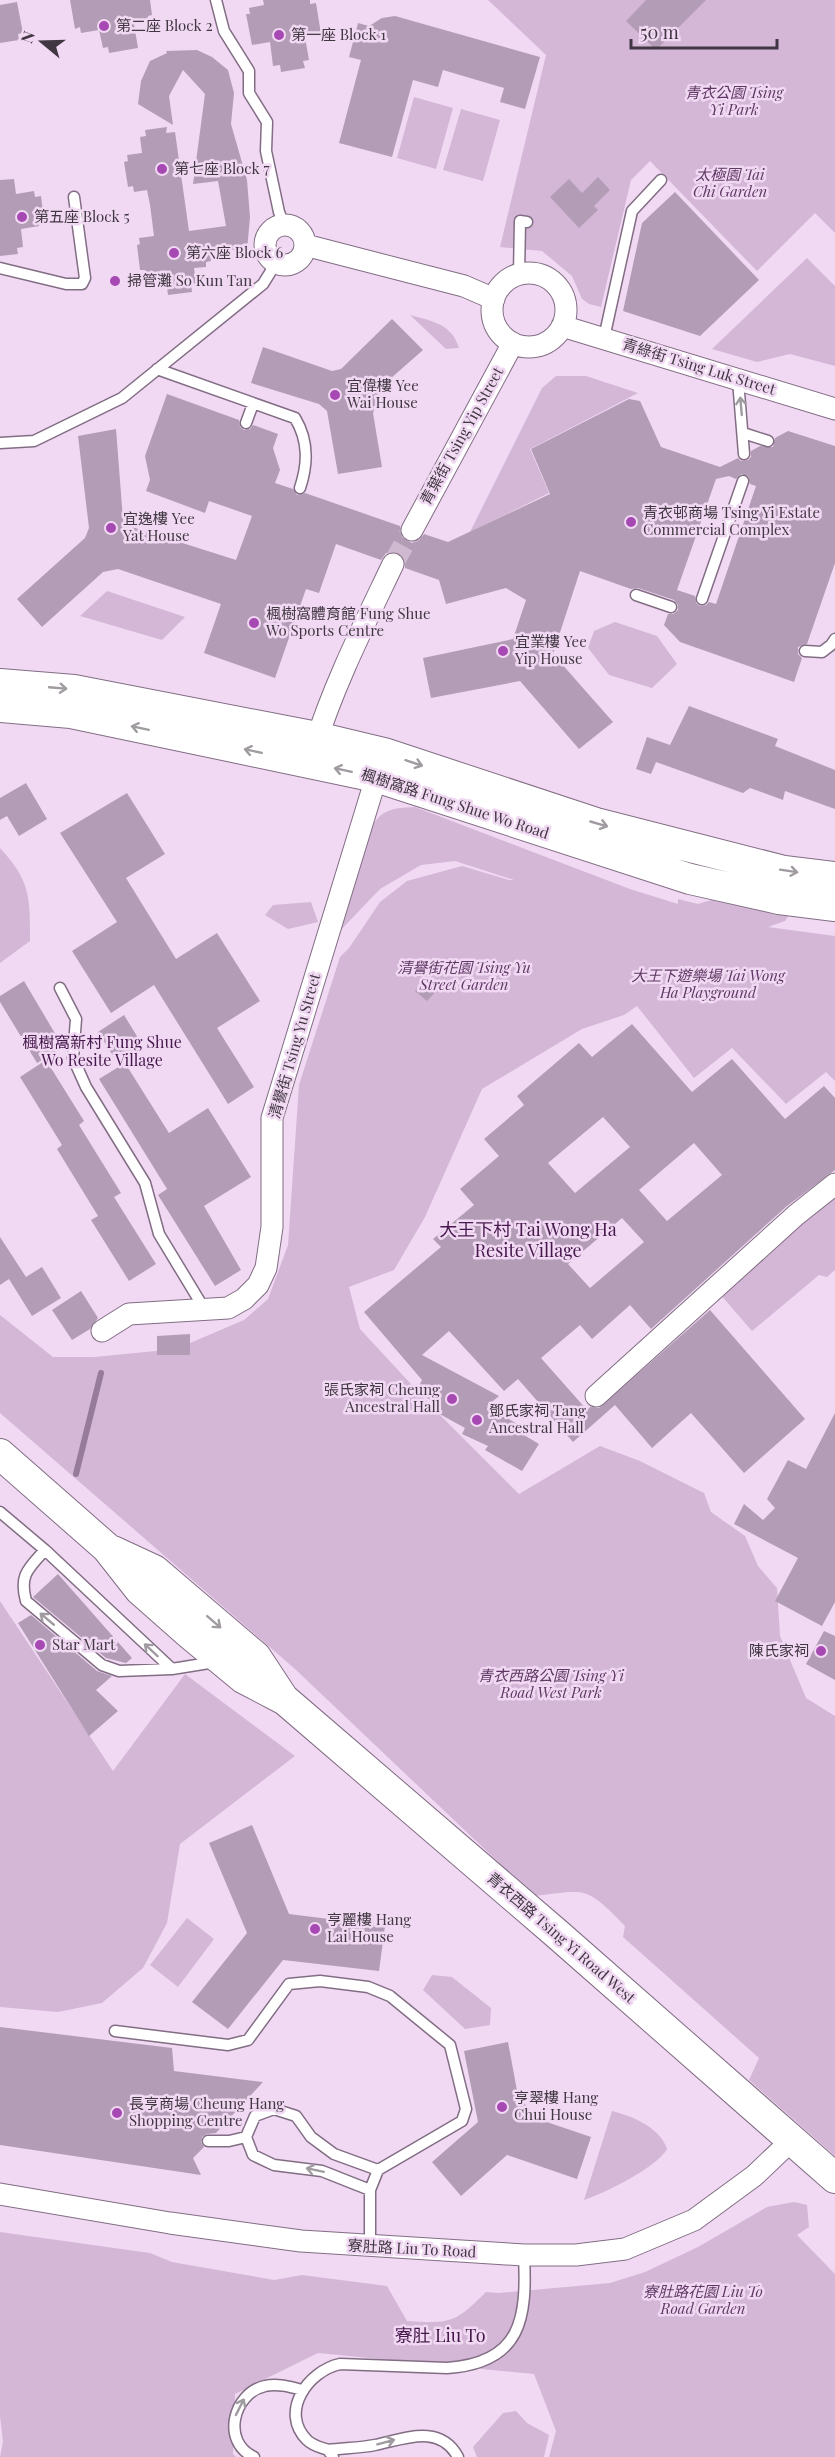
<svg xmlns="http://www.w3.org/2000/svg" width="835" height="2457" viewBox="0 0 835 2457" font-family="'Playfair Display','Noto Sans TC',serif">
<rect width="100%" height="100%" fill="#f1d9f3"/>
<path fill="#d4b7d7" d="M488,0H835V233L815,213L757,271L650,161L631,180L601,307L589,304L582,299L572,276L542,251L500,247L546,55Z
M414,97L453,108L436,169L397,158Z
M461,109L500,120L483,181L443,170Z
M807,258L835,286V366L790,354L757,362L712,349Z
M410,315C432,321 452,324 459,348L446,349Z
M556,376H586L638,393L530,449L549,493L470,532L542,388Z
M107,591L185,617L162,640L80,616Z
M615,622L657,636L677,664L652,688L609,675L588,648L594,631Z
M415,807L630,889L678,904V899L698,904L732,894L796,905L785,921L768,927L835,936V1081L826,1072L786,1104L732,1048L694,1078L637,1006L624,1015L582,1029L482,1089L425,1217L394,1270L349,1287L360,1329L436,1411L519,1494L600,1446L640,1461L704,1493L711,1512L745,1536L758,1566L777,1588L780,1636L806,1698L835,1716V2156L749,2080L759,2058L623,1937L625,1926C585,1885 588,1890 534,1896L295,1669L0,1413V1315L53,1357H94L176,1349L244,1320L268,1299L288,1245L299,1085L340,957L349,948L380,902L407,881L462,866L509,880H514L455,861L421,865L380,889L337,934C344,910 364,829 380,816C391,807 402,808 415,807Z
M0,848C31,881 30,898 30,941L0,963Z
M311,902L318,922L288,929L265,915L273,905Z
M835,1189V1270L827,1277L819,1275L752,1331L719,1293Z
M0,1601L113,1771L185,1674L295,1756L180,1844L167,1923L143,1968L102,2003L58,2012L0,2007Z
M187,1918L214,1939L178,1987L150,1965Z
M432,1975L452,1977L491,2008L490,2025L465,2029L423,1990Z
M612,2111C632,2116 660,2127 667,2149C656,2168 605,2193 584,2200Z
M794,2202L807,2205L809,2227L797,2235L835,2274V2457H549L556,2431L534,2374L318,2353L235,2394L233,2454L236,2457H0L3,2442L0,2416V2232L150,2253L172,2262L274,2280L302,2275L387,2286L407,2321C450,2324 455,2323 486,2292L499,2293L610,2283L645,2272L698,2247L767,2207Z
M516,2411L527,2423L549,2435L544,2457H477L473,2447L503,2413Z"/>
<g fill="none" stroke-linecap="round" stroke-linejoin="round">
<path stroke="#977b9a" stroke-width="6" d="M76,1474L101,1373"/>
</g>
<path fill="#b39db6" fill-rule="evenodd" d="M70,0H150L152,15L148,16L149,22L134,24L138,48L109,53L108,47L103,48L99,30L81,33L80,27L75,29Z
M263,0H310V4L316,3L321,34L305,37L309,60L303,61L305,68L281,72L280,65L273,66L270,42L252,45L246,14H250L249,8L264,5Z
M646,0H706L656,50L626,21Z
M17,2L23,33L18,34L19,40L0,43V5Z
M395,16L540,57L525,109L500,102L504,88L443,70L438,87L413,80L392,157L339,143L361,60L349,57L358,23L369,26L382,18Z
M197,50L212,57L228,70L234,93L231,124L247,180L250,217L247,251L209,248L211,261L206,262V267L194,268L196,283L191,284L192,292L168,295L167,288L161,289L159,273L146,275L145,270H140L137,245L140,244L139,238L154,236L150,205L147,190L134,192L133,186L128,187L124,162L128,161L127,155L142,153L140,137L146,136L145,130L167,127L166,133L175,132L189,231L226,226L218,181L193,184L205,94L183,70L169,96L173,125L138,104L141,81L150,61L167,53L166,51Z
M598,177L610,190L594,206L598,210L579,228L550,197L569,179L582,193Z
M14,179L16,194L34,191L35,197L41,196L44,220L38,221L39,226L21,229L23,247L17,248L18,254L0,256V180Z
M675,192L759,280L700,336L623,311L642,223Z
M392,319L423,350L382,386L373,413L382,467L338,474L327,411L319,404L251,383L263,347L332,371L341,369Z
M167,394L239,420L240,427L244,430L250,429L253,425L278,434L273,448L280,470L275,483L293,489L297,495L305,493L400,526L402,537L412,543L419,540L424,534L448,542L550,494L531,449L629,399L640,401L661,447L720,467L738,458L741,461L748,460L751,457V451L760,446L773,447L775,438L788,431L835,446V563L807,644L798,647V654L802,658L794,682L680,642L664,625L668,614H673L678,610V605L674,600L638,588L631,589L580,571L553,654L613,722L579,749L520,681L431,698L423,658L513,639L526,600L506,588L446,604L439,580L405,568L404,557L399,553H386L381,560L336,544L319,593L306,589L275,678L204,653L221,604L118,569L103,572L42,627L17,599L85,538L89,528L78,436L116,429L125,545L132,527L236,560L252,516L209,501L205,513L146,491L150,480L145,456ZM741,474L748,476L750,484L756,486L716,604L709,602L706,605L700,606L696,603L695,596L677,590L716,479L729,476L736,479Z
M689,706L778,739L775,746L835,770V809L785,791L783,800L750,788L743,793L656,762L651,774L636,769L647,737L670,745Z
M26,783L47,819L19,836L7,816L0,820V798Z
M127,793L165,854L126,878L176,959L217,933L260,1001L217,1028L254,1087L228,1104L154,985L111,1013L72,951L117,922L60,833Z
M425,979L437,990L427,1001L415,991Z
M24,981L63,1047L37,1063L0,1002V996Z
M124,1015L143,1046L117,1062L98,1032Z
M632,1024L692,1092L732,1059L785,1119L824,1086L835,1098V1170L787,1206L651,1329L630,1305L592,1339L580,1325L541,1358L587,1410L590,1407L599,1408L710,1310L805,1419L744,1473L691,1413L652,1448L615,1405L573,1442L518,1379L504,1391L449,1331L422,1355L499,1396L487,1406L517,1424L514,1429L539,1444L522,1471L485,1450L488,1446L462,1434L465,1428L436,1412L440,1405L416,1392L422,1380L364,1312L441,1247L433,1239L474,1205L460,1189L499,1156L484,1139L524,1105L517,1096L579,1043L592,1057ZM603,1117L630,1147L575,1193L548,1163ZM694,1143L722,1175L667,1221L639,1190ZM622,1218L644,1242L590,1288L568,1264Z
M46,1060L84,1121L79,1125L121,1193L114,1197L156,1264L129,1281L91,1220L98,1216L57,1149L62,1145L20,1077Z
M125,1063L169,1133L208,1108L251,1177L204,1206L241,1270L215,1286L158,1195L167,1189L99,1079Z
M0,1237L26,1277L42,1267L61,1298L32,1316L9,1279L0,1285Z
M81,1291L98,1318L90,1329L72,1340L52,1310Z
M190,1334V1355H157V1336Z
M835,1413V1602L822,1626L775,1601L798,1558L734,1524L744,1504L763,1520L775,1508L767,1499L788,1460L806,1469Z
M58,1574L132,1658L126,1663L106,1658L33,1597Z
M31,1615L97,1671L112,1676L96,1690L118,1711L89,1736L18,1623Z
M824,1631L835,1636V1680L806,1664Z
M252,1825L289,1914L385,1926L379,1971L283,1960L228,2029L192,2002L247,1933L209,1843Z
M0,2027L172,2048L174,2071L263,2082L216,2133L207,2134L202,2137L201,2142L204,2147L193,2158L201,2175L0,2145Z
M508,2042L518,2096L538,2119L591,2137L577,2179L507,2155L461,2196L432,2162L478,2122L464,2051Z"/>
<g fill="none" stroke-linecap="round" stroke-linejoin="round">
<path stroke="#ceb9d0" stroke-width="21" stroke-dasharray="21 10" stroke-linecap="butt" d="M393,564L412,530"/>
<g stroke="#826d84" stroke-width="13">
<path id="lane" d="M216,0L224,31L249,71V93L267,122L266,151L279,212L284,225
M0,268L66,284H82L85,278L74,197
M519,274L520,221L527,222
M604,338L632,211L661,180
M157,369L295,418C309,441 308,464 300,488
M738,380L744,454
M246,423L253,404
M743,433L768,441
M0,443L34,441L122,398L263,284L276,263
M636,595L671,607
M702,599L743,481
M805,651L822,652L831,645L835,639
M60,988L76,1019L73,1058L86,1087L145,1183L159,1234L205,1310
M0,1512L45,1550L172,1669L215,1662
M45,1550C28,1569 19,1575 26,1601L102,1665L119,1671L172,1669
M115,2031L228,2045L248,2040L289,1984L320,1981L368,1987L390,1996L450,2045L466,2109L462,2121L378,2170L370,2190V2247
M208,2141H229L246,2137
M370,2190L322,2171L274,2165L253,2155L246,2137L255,2116L274,2109L296,2116L311,2137L334,2154L378,2170
M328,2450C344,2448 360,2448 375,2445C404,2439 440,2423 458,2457
M254,2457C221,2442 233,2393 265,2386C277,2383 291,2387 302,2390
M333,2457L328,2450C320,2447 313,2446 307,2440C279,2412 308,2371 340,2364L447,2368C522,2363 527,2318 524,2255"/>
</g>
<g stroke="#826d84" stroke-width="23">
<path id="street" d="M265 245a20 20 0 1 1 40 0a20 20 0 1 1-40 0Z
M305,245L464,286L494,299
M492 310a37 37 0 1 1 74 0a37 37 0 1 1-74 0Z
M562,326L835,409
M412,530L513,343
M314,748C334,684 364,625 393,564
M102,1331L129,1314L228,1308L244,1299L258,1285L266,1268L272,1227V1118L380,765
M596,1396L796,1215L835,1184
M0,2194L170,2223L301,2241L524,2255H576L625,2249L694,2220L754,2176L792,2140"/>
</g>
<g stroke="#826d84" stroke-width="32">
<path id="secondary" d="M0,684L74,690L317,737L384,753L596,823L784,871L835,877
M0,707L71,713L376,777L690,879L779,899L835,906
M0,1454L107,1548L140,1590L191,1635L243,1678L285,1700L556,1933L835,2178
M113,1551L154,1570L256,1657L283,1698"/>
</g>
<use href="#lane" stroke="#fff" stroke-width="10"/>
<use href="#street" stroke="#fff" stroke-width="21"/>
<use href="#secondary" stroke="#fff" stroke-width="30"/>
</g>
<defs><path id="oneway-shaft" d="M-6 0H5M1.5-3L5.5 0L1.5 3" fill="none" stroke-width="1.6" stroke-linecap="round" stroke-linejoin="round" transform="scale(1.5)"/></defs>
<g stroke="#a09ba0">
<use href="#oneway-shaft" transform="translate(741 406) rotate(-95)"/>
<use href="#oneway-shaft" transform="translate(58 688) rotate(5)"/>
<use href="#oneway-shaft" transform="translate(140 728) rotate(-168)"/>
<use href="#oneway-shaft" transform="translate(253 751) rotate(-168)"/>
<use href="#oneway-shaft" transform="translate(414 763) rotate(18)"/>
<use href="#oneway-shaft" transform="translate(343 770) rotate(-168)"/>
<use href="#oneway-shaft" transform="translate(599 824) rotate(16)"/>
<use href="#oneway-shaft" transform="translate(789 871) rotate(9)"/>
<use href="#oneway-shaft" transform="translate(47 1619) rotate(-140)"/>
<use href="#oneway-shaft" transform="translate(214 1622) rotate(41)"/>
<use href="#oneway-shaft" transform="translate(151 1650) rotate(-137)"/>
<use href="#oneway-shaft" transform="translate(315 2170) rotate(-168)"/>
<use href="#oneway-shaft" transform="translate(240 2407) rotate(-63)"/>
<use href="#oneway-shaft" transform="translate(386 2442) rotate(-15)"/>
</g>
<g fill="#a649b2" stroke="#f1d9f3" stroke-width="2">
<circle cx="104" cy="26" r="6"/>
<circle cx="279" cy="35" r="6"/>
<circle cx="162" cy="169" r="6"/>
<circle cx="22" cy="217" r="6"/>
<circle cx="174" cy="253" r="6"/>
<circle cx="115" cy="281" r="6"/>
<circle cx="335" cy="395" r="6"/>
<circle cx="631" cy="522" r="6"/>
<circle cx="111" cy="528" r="6"/>
<circle cx="254" cy="623" r="6"/>
<circle cx="503" cy="651" r="6"/>
<circle cx="452" cy="1399" r="6"/>
<circle cx="477" cy="1420" r="6"/>
<circle cx="40" cy="1645" r="6"/>
<circle cx="821" cy="1651" r="6"/>
<circle cx="315" cy="1929" r="6"/>
<circle cx="502" cy="2107" r="6"/>
<circle cx="117" cy="2113" r="6"/>
</g>
<g text-anchor="middle" stroke-width="5" stroke-linejoin="round" paint-order="stroke">
<g font-size="15" fill="#413742" stroke="#f1d9f3" text-anchor="start">
<text x="116" y="31">第二座 Block 2</text>
<text x="291" y="40">第一座 Block 1</text>
<text x="174" y="174">第七座 Block 7</text>
<text x="34" y="222">第五座 Block 5</text>
<text x="186" y="258">第六座 Block 6</text>
<text x="127" y="286">掃管灘 So Kun Tan</text>
<text x="347" y="391">宜偉樓 Yee<tspan x="347" dy="17">Wai House</tspan></text>
<text x="643" y="518">青衣邨商場 Tsing Yi Estate<tspan x="643" dy="17">Commercial Complex</tspan></text>
<text x="123" y="524">宜逸樓 Yee<tspan x="123" dy="17">Yat House</tspan></text>
<text x="266" y="619">楓樹窩體育館 Fung Shue<tspan x="266" dy="17">Wo Sports Centre</tspan></text>
<text x="515" y="647">宜業樓 Yee<tspan x="515" dy="17">Yip House</tspan></text>
<text x="440" y="1395" text-anchor="end">張氏家祠 Cheung<tspan x="440" dy="17">Ancestral Hall</tspan></text>
<text x="489" y="1416">鄧氏家祠 Tang<tspan x="489" dy="17">Ancestral Hall</tspan></text>
<text x="52" y="1650">Star Mart</text>
<text x="809" y="1656" text-anchor="end">陳氏家祠</text>
<text x="327" y="1925">亨麗樓 Hang<tspan x="327" dy="17">Lai House</tspan></text>
<text x="514" y="2103">亨翠樓 Hang<tspan x="514" dy="17">Chui House</tspan></text>
<text x="129" y="2109">長亨商場 Cheung Hang<tspan x="129" dy="17">Shopping Centre</tspan></text>
</g>
<g font-size="15" font-style="italic" fill="#5f3864" stroke="#f1d9f3">
<text x="734" y="98">青衣公園 Tsing<tspan x="734" dy="17">Yi Park</tspan></text>
<text x="730" y="180">太極園 Tai<tspan x="730" dy="17">Chi Garden</tspan></text>
<text x="464" y="973">清譽街花園 Tsing Yu<tspan x="464" dy="17">Street Garden</tspan></text>
<text x="708" y="981">大王下遊樂場 Tai Wong<tspan x="708" dy="17">Ha Playground</tspan></text>
<text x="551" y="1681">青衣西路公園 Tsing Yi<tspan x="551" dy="17">Road West Park</tspan></text>
<text x="703" y="2297">寮肚路花園 Liu To<tspan x="703" dy="17">Road Garden</tspan></text>
</g>
<g font-size="15" fill="#413742" stroke="#f1d9f3">
<text transform="translate(699 367) rotate(17)" y="5">青綠街 Tsing Luk Street</text>
<text transform="translate(462 436) rotate(-61)" y="5">青葉街 Tsing Yip Street</text>
<text transform="translate(455 804) rotate(18)" y="5">楓樹窩路 Fung Shue Wo Road</text>
<text transform="translate(295 1046) rotate(-74)" y="5">清譽街 Tsing Yu Street</text>
<text transform="translate(561 1938) rotate(41)" y="5">青衣西路 Tsing Yi Road West</text>
<text transform="translate(412 2249) rotate(3)" y="5">寮肚路 Liu To Road</text>
</g>
<g font-size="16" fill="#46194c" stroke="#f1d9f3">
<text x="102" y="1048">楓樹窩新村 Fung Shue<tspan x="102" dy="18">Wo Resite Village</tspan></text>
</g>
<g font-size="18" fill="#46194c" stroke="#f1d9f3">
<text x="528" y="1236">大王下村 Tai Wong Ha<tspan x="528" dy="21">Resite Village</tspan></text>
<text x="440" y="2342">寮肚 Liu To</text>
</g>
</g>
<g transform="translate(42 42) rotate(289)" stroke="#f1d9f3" stroke-width="4.5" paint-order="stroke">
<path d="M0-4.5L10 22L0 15L-10 22Z" fill="#413742"/>
<text y="-9" font-size="16" font-weight="bold" text-anchor="middle" fill="#413742">N</text>
</g>
<path d="M631 39v9h146v-9" fill="none" stroke="#413742" stroke-width="3"/>
<text x="640" y="39" font-size="18" fill="#413742" stroke="#f1d9f3" stroke-width="4.5" paint-order="stroke">50 m</text>
</svg>
